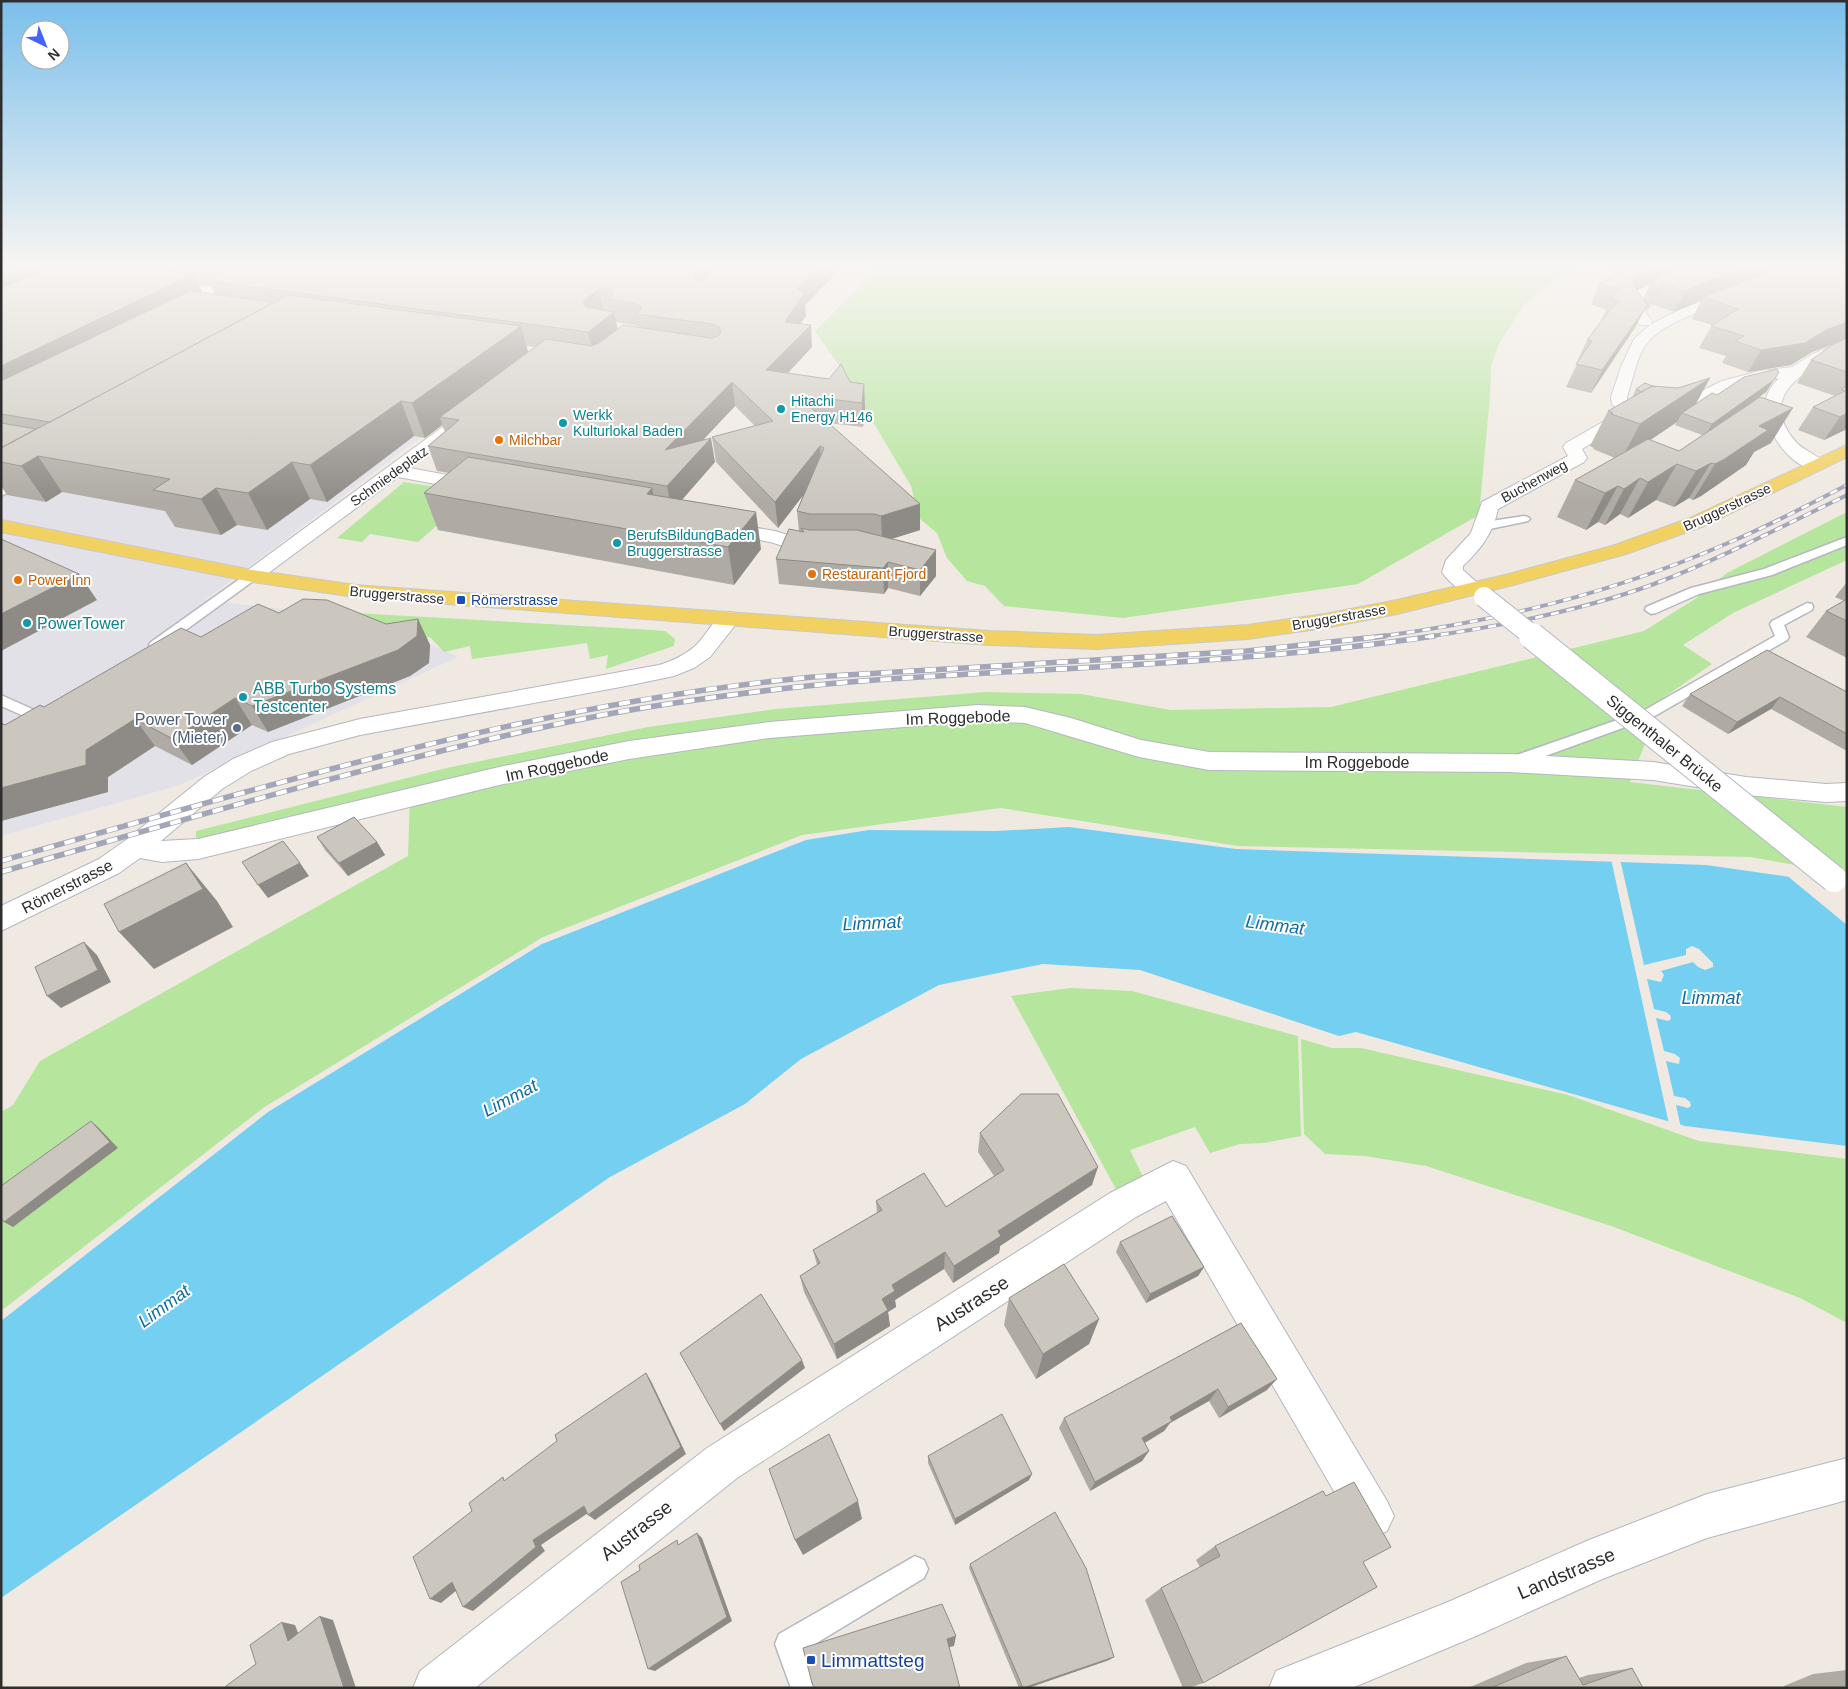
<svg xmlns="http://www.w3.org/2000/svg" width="1848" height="1689" viewBox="0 0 1848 1689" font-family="Arial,sans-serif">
<rect width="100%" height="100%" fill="#efe9e1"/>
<path fill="#e3e1e8" d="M378,328L536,350L205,600L373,620L458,657L180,785L1,836V496L69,456Z"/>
<path fill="#b6e59e" d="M880,267H1575L1541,290L1523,306L1500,342L1491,366L1490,396L1479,515L1358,584L1123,618L1004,606L985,586L967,581L947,558L937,533L919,518L911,486L841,368L815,331Z
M404,482L490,495L466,500L418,542L370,534L362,542L337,538Z
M1847,512V560L1733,613L1683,645L1712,664L1663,698L1630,782L1847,807V874L1750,857L1238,846L1001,808L802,835L543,937L263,1108L1,1311V1112L13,1105L40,1061L408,856L410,794L196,842V831L451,767L648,727L776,709L986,692L1081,694L1171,710L1331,707L1644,631L1695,599L1727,573Z
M301,610L636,629L665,631L675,639L674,646L606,669L608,655L590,659L587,643L472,659L470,646L444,652L430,637L405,643Z
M1070,988L1132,991L1298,1036L1301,1136L1264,1143L1240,1144L1210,1153L1195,1127L1130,1150L1144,1179L1118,1193L1011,996Z
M1301,1039L1332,1048H1361L1568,1095L1699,1141L1847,1159V1323L1800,1298L1614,1227L1426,1166L1365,1156L1325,1154L1304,1134Z"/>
<path fill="#75cff0" d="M1069,827L1236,849L1706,865L1847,885V1146L1685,1126L1356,1032L1339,1036L1140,970L1043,964L939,985L801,1059L745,1104L610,1177L1,1598V1321L268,1112L542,944L806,840L869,830L996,831Z"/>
<path fill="#efe9e1" d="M1611,859H1620L1644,965L1686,955V949L1692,946L1699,949L1713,963V967L1705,970L1698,967L1693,962L1661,971L1664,975L1661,982L1647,979L1654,1009L1666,1012L1670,1015L1671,1019L1668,1021L1656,1018L1664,1051L1675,1054L1680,1058L1679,1064L1666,1061L1674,1096L1685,1098L1690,1102L1691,1106L1688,1108L1676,1105L1681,1128L1669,1124Z
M1785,874L1847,883V925Z"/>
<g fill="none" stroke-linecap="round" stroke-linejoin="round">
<g stroke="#b4b7c1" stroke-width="3">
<path id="lane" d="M24,477L28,478L30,480L28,482L1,496V488Z
M1524,516L1528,517L1530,519L1528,521L1485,530L1479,526L1485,522Z
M1847,537V545L1772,575L1699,594L1656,613L1651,614L1645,610L1646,607L1691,588L1764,569Z
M252,572L256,573L258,576L256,579L161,648H151L149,645L151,642L248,573Z
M1807,603L1812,604L1813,607L1812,610L1784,625L1789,637L1787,640L1653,717L1515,767L1510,768L1505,767L1502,763L1505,759L1643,711L1775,636L1770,624L1772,621Z
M1,695L52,718L54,721L52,724H42L1,706Z
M915,1556L924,1560L928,1569L924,1578L805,1650L819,1688H791L775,1644L779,1634Z"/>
</g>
<g stroke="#b4b7c1" stroke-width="2">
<path id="street" d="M1702,267H1720L1718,270L1696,280L1654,293L1639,302L1652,322L1651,325C1664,316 1723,289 1737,292L1739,295L1737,298C1712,308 1664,321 1647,343C1636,357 1633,380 1627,397L1628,402L1644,411H1661L1722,381L1760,371L1792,367L1813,354L1847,340V351C1809,368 1755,393 1795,441C1803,451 1818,454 1825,464L1822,468C1796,475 1769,436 1765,413C1762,400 1770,387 1779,378C1760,380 1741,384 1723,392C1689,406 1674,429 1634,418L1582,449L1587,458L1584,462L1498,509C1493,533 1481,549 1463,566V570L1484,589L1481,594C1466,597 1450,584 1442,572L1446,560L1471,533L1482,502L1568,456L1563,447L1566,443L1620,412L1612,404L1611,397L1621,367L1634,339L1650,325H1640L1624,302C1636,284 1681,277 1702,267Z
M163,282L226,288L231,289L233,292L231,295L208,307H198L196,304L210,295L158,289L156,286L158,283Z
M458,419L464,420L467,424L464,428L410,468L485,482L487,486L485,490L478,492L398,477L259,580L252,582L245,580L241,576L245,572L452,420Z
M722,522L775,531L804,540L827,544L830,548L827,552C807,557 789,547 770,542C752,538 733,537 715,532L712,528L715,524Z
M729,612L737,614L740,619L710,657L694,668L674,676L626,686L360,735L289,754L251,771L222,789L161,841L198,839L499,767L629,741L769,722L978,705L1025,707L1071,718L1141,740L1209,752L1510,754L1653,762L1746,777L1826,784L1847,783V801L1826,802L1746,795L1653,780L1510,772L1209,770L1139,757L1025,723L978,721L769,738L629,759L499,785L198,859L162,862L140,858L119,873L1,931V906L99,859L126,840L204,777L233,759L272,742L360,719L659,665C672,661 683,656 694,647C706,637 714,616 729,612Z
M1173,1161L1186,1166L1387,1501L1394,1516L1387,1531L1372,1538L1357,1531L1166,1201L1136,1217L737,1478L475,1688H413L420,1671L707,1448L1110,1193Z"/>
</g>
<g stroke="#b4b7c1" stroke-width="2">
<path id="secondary" d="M1847,1458V1500L1707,1538L1600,1580L1476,1636L1352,1688H1269L1276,1671L1448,1602L1589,1540L1707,1494Z"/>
</g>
<g stroke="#c9c9c9" stroke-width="2">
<path id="primary" d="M1847,445V457L1704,526L1626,554L1517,584L1397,614L1325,628L1248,639L1096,649L989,645L355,597L252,582L1,532V520L252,570L355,585L989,631L1096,635L1248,625L1325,614L1397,600L1505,575L1612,546L1690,518Z"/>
</g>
<use href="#lane" fill="#fff" fill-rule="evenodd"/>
<use href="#street" fill="#fff" fill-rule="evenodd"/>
<use href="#secondary" fill="#fff" fill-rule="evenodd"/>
<use href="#primary" fill="#f2d163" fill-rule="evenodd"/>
<g stroke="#a3a6b8" stroke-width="4">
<path id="rail-far1" d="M1375,637C1496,622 1616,592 1728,543C1769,526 1808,505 1847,485
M1425,637C1502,626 1581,611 1654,584C1720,559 1783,526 1847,495"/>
</g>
<g stroke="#a3a6b8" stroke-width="5.5">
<path id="rail" d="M1,861C268,786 536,703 813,677L1246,651L1385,636
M1,872C142,832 282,790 425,755C505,735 586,716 668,704C728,695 789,687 850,682C1045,667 1240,665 1434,636"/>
</g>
<use href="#rail-far1" stroke="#fff" stroke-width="2.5" stroke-dasharray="8" stroke-linecap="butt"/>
<use href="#rail" stroke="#fff" stroke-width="4" stroke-dasharray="11" stroke-linecap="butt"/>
<g stroke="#b4b7c1" stroke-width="22" stroke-linecap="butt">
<path id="secondary-bridge-far1" d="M1484,597L1534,637"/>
</g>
<g stroke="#b4b7c1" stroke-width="28" stroke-linecap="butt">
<path id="secondary-bridge" d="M1532,636L1834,879"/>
</g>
<use href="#secondary-bridge-far1" stroke="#fff" stroke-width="20"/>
<use href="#secondary-bridge" stroke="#fff" stroke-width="26"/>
</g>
<path fill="#afaba4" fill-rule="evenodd" d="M1,267H842L805,305L806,316L801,323L812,347L788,373L864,384L865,408L863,427L828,423L920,530L891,539L936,550V576L920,596L888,588L884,594L779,584L776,559L799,531L797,511L804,493L778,528L716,462L712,437L755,426L735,406L703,440L715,462L682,500L761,549L734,585L438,530L424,493L449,473L437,471L428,446L445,432L442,425L425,438L414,436L327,502L310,499L267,530L237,525L221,535L175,527L165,511L62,492L46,502L7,495L1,486ZM198,284L211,286L215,294L202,292ZM616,322L638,326V327L617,329ZM526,346L535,347L528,352Z
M1847,267V429L1824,440L1798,430L1813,407L1835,396L1797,383L1811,360L1836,343L1812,352L1791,365L1748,372L1722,363L1726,356L1699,348L1712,325L1692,319L1701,301L1674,312L1651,304L1647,311L1645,308L1636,326L1591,393L1566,387L1578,362H1577L1587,340L1602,320H1601L1606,310L1591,304L1600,283L1608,279L1613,269ZM1651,283L1643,299L1637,290Z
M1779,372L1766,392L1759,397L1771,443L1754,452L1746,465L1701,496L1693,500L1689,498L1674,507L1656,500L1628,518L1620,514L1605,525L1598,522L1586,530L1557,517L1575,480L1615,458L1593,449L1594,448L1590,446L1608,411L1632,398L1636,389L1655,387L1678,388L1710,378L1695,404L1717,395ZM1677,422L1675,425L1702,435L1679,451L1650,440Z
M1847,582V658L1806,637L1826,611L1844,601L1835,597Z
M279,613L386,624L418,619L430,645L429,663L410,676L268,732L252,725L192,765L155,746L108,777V792L1,821V723L5,725L201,637Z
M1847,692V751L1771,709L1728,734L1682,706L1690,694Z
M317,837L377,842L385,855L348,876L325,850Z
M980,1133L1092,1185L1000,1246L999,1253L953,1283L944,1269L895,1300L896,1307L888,1312L890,1326L837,1359L804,1292L800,1276L817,1265L813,1250L877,1213L876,1201L946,1207L994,1176L978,1152Z
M1120,1242L1204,1267L1198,1276L1146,1303L1116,1252Z
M1009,1298L1099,1319L1089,1344L1036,1379L1004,1325Z
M1241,1323L1267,1390L1219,1418L1209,1401L1170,1423L1164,1431L1145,1443L1149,1451L1142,1461L1090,1491L1059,1428L1064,1418Z
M928,1456L1029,1480L955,1525L928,1463Z
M1215,1546L1363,1562L1203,1683L1189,1688H1183L1145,1600L1161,1588L1200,1567L1196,1560Z
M970,1564L1114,1657L1109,1660L1028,1688H1019L969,1568Z
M1566,1656L1579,1678L1588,1675L1632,1668L1643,1688H1468L1526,1663Z
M1847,1670V1688H1785L1784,1686L1813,1674Z"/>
<path fill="#8e8b86" d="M22,267H85L1,303V275Z
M703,267H731L697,301L694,279V274Z
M819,267H842L805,305L806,316L787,344L785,322L797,289Z
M1651,267H1697L1648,284L1629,294L1632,282L1639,273Z
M1747,267H1803L1703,297L1701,301L1674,312L1685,291L1733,271Z
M193,274L204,296L1,398V366Z
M1662,283L1651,304L1647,311L1657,290Z
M599,289L604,312L587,325L582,302Z
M1647,305L1636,326L1591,393L1602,370Z
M614,312L619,335L593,355L588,332Z
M1847,322V339L1812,352L1791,365L1748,372L1761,350L1826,330Z
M811,325L812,347L768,394L766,370Z
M521,326L530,359L440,417L442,425L425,438L412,403Z
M1710,378L1691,413H1682L1677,422L1621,460L1640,424Z
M1774,380L1766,392L1705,436L1712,424Z
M732,382L735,406L670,475L665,450Z
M864,384L865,408L863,427L862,403Z
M401,401L414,436L327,502L310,465Z
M1793,408L1771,443L1754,452L1746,465L1701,496L1693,500L1715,464L1759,426Z
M1847,413V429L1824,440L1840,417Z
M711,438L715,462L672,511L667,486Z
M820,446L822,471L778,528L775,502Z
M1,451L38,456L62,492L46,502L21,466Z
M292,462L310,499L267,530L248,493Z
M1711,463L1689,498L1674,507L1696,471Z
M1677,464L1656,500L1628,518L1648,482Z
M1640,478L1620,514L1605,525L1624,489Z
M1618,486L1598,522L1586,530L1605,493Z
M216,488L237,525L221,535L201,499Z
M652,488L660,525L647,494Z
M920,504V530L882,542L881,516Z
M756,512L761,549L734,585L728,547Z
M936,550V576L920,596V570Z
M888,562V588L884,594L883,568Z
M79,574L97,600L1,651V614Z
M418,619L430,645L429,663L410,676L268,732L252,706Z
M1780,697L1771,709L1728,734L1737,722Z
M235,698L252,725L192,765L173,739Z
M135,719L155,746L108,777V792L1,821V788L86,750Z
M377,842L385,855L348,876L339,863Z
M186,863L217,901L233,927L154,969L119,932Z
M300,863L309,876L268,898L258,885Z
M84,942L97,955L111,982L61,1008L47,996Z
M91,1121L98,1127L118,1148L13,1227L4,1222Z
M1098,1167L1092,1185L1000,1246L999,1253L953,1283L954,1266L998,1231Z
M945,1252L944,1269L895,1300L896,1307L888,1312L890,1326L837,1359L834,1344L882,1299L892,1285Z
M1204,1267L1198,1276L1146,1303L1150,1294Z
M1099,1319L1089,1344L1036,1379L1043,1354Z
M802,1360L805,1368L724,1431L720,1424Z
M646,1373L651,1381L686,1454L595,1520L588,1515Z
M1277,1379L1267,1390L1219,1418L1228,1407Z
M1218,1389L1209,1401L1170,1423L1164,1431L1136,1448L1142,1438L1170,1417Z
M1149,1451L1142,1461L1090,1491L1095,1482Z
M1032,1474L1029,1480L955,1525V1519Z
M858,1501L862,1519L803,1555L795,1540Z
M584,1506L591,1511L541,1545L545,1551L473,1611L463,1607L533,1540Z
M697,1533L702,1538L732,1621L655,1671L648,1669Z
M452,1582L462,1586L441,1603L430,1599Z
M320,1616L333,1620L356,1688H344Z
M282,1622L295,1625L302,1643L288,1641Z
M956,1636L954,1646L946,1648L947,1639Z
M1114,1657L1109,1660L1028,1688H1024Z"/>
<path fill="#cbc7bf" stroke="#8e8b86" d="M1,267H22L1,275Z
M53,267H123L193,274L1,366V288Z
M223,267H703L694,274V279L696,281L703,280L719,267H819L797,289L804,293L785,322L811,325L766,370L829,379L841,364L850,382L864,384L862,403L797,395L920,504L881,516L874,514H810L797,511L824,448L820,446L775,502L712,437L773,421L732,382L665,450L711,438L667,486L428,446L459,420L440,417L546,339L592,346L599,343L623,325L711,338L718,336L721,332L719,327L712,324L636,314L641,310V307L637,304L609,299L614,294L610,289H599L582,302L586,307L614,312L588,332L209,281L224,272Z
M1619,267H1651L1639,273L1632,282L1647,305L1602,370L1576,364L1592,341L1587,340L1610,310L1620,301L1611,299L1620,290L1600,283L1621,272L1613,269Z
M1688,267H1747L1733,271L1685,291L1662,283L1657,290L1652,282L1665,274Z
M1786,267H1847V322L1826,330L1805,343L1761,350L1735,341L1744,336L1711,326L1738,309L1703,297L1765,273Z
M190,291L274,302L50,422L1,414V381Z
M288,295L521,326L412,403L401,401L310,465L292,462L248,493L216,488L201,499L153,490L170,479L38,456L21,466L1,462V448Z
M1847,338V372L1811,360L1832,345Z
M1777,369L1779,372L1774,380L1712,424L1682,413L1712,393L1717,395L1744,377Z
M1710,378L1640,424L1611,414L1613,413L1608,411L1652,386L1678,388Z
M1645,383L1655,387L1652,386L1642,392L1636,389Z
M1847,386V413L1840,417L1813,407L1845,391L1841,389Z
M1760,397L1793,408L1759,426L1768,430L1723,460L1715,464L1711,463L1696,471L1677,464L1648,482L1640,478L1624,489L1618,486L1605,493L1575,480L1648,439L1679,451Z
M1,423L36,429L1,448Z
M468,457L652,488L647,494L756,512L728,547L424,493Z
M801,528L809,530H857L936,550L920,570L888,562L883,568L776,559L789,529L804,532Z
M1,539L79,574L1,614Z
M303,599L327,600L386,624L418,619L417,636L398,650L252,706L235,698L173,739L135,719L86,750V765L1,788V723L5,725L40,705L44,707L181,628L201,637L258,604L279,613Z
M1847,599V621L1826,611Z
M1767,650L1847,692V734L1780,697L1737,722L1690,694Z
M354,817L377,842L339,863L317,837Z
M283,841L300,863L258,885L242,862Z
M186,863L203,889L119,932L104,904Z
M84,942L98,970L47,996L35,967Z
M1021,1094H1058L1098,1167L998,1231L1001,1236L954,1266L945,1252L892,1285L895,1291L882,1299L888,1310L834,1344L800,1276L820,1263L813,1250L882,1210L876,1201L924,1173L946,1207L1004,1170L980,1133Z
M91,1121L110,1142L4,1222L1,1218V1186Z
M1172,1216L1204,1267L1150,1294L1120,1242Z
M1064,1264L1099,1319L1043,1354L1009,1298Z
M761,1294L802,1360L720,1424L680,1353Z
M1241,1323L1277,1379L1228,1407L1218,1389L1170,1417L1172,1421L1142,1438L1149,1451L1095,1482L1064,1418Z
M646,1373L681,1447L588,1515L584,1506L533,1540L536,1547L463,1607L452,1582L430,1599L413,1557L472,1511L469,1503L503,1477L504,1481L557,1441L555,1435Z
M1002,1414L1032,1474L955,1519L928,1456Z
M829,1434L858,1501L795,1540L769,1469Z
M1354,1482L1391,1547L1363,1562L1377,1587L1203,1683L1161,1588L1220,1556L1215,1546L1323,1491L1326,1496Z
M1055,1512L1086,1568L1114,1657L1023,1688L970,1564Z
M697,1533L727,1617L648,1669L621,1582L640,1570L639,1565L677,1540L678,1545Z
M942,1604L956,1636L947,1639L960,1688H814L812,1683L803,1648Z
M320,1616L344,1688H226V1686L256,1664L250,1645L282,1622L288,1641Z
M1566,1656L1583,1685L1632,1668L1643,1688H1491Z"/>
<linearGradient id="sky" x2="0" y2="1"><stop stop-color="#7abfeb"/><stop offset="0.53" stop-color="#f8f5f2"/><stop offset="1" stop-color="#f8f5f2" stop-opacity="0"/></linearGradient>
<rect width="1848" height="503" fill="url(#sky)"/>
<g fill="#0f9aa8" stroke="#fff" stroke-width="2">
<circle cx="781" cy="409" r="5"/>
<circle cx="563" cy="423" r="5"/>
<circle cx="617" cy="543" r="5"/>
<circle cx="27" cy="623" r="5"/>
<circle cx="243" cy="697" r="5"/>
</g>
<g fill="#e8710a" stroke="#fff" stroke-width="2">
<circle cx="499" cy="440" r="5"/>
<circle cx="812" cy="574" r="5"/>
<circle cx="18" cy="580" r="5"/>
</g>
<g fill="#1a4fb4" stroke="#fff" stroke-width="2">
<rect x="456" y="595" width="10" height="10" rx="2.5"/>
<rect x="806" y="1655" width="10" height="10" rx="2.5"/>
</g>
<circle fill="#5c6f8a" stroke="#fff" stroke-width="2" cx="237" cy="728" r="5"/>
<g text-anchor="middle" stroke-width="4" stroke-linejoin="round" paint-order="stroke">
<g font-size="14" fill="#0d838f" stroke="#fff" text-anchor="start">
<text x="791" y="406">Hitachi<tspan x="791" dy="16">Energy H146</tspan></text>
<text x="573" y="420">Werkk<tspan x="573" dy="16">Kulturlokal Baden</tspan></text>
<text x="627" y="540">BerufsBildungBaden<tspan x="627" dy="16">Bruggerstrasse</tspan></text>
</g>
<g font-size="14" fill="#c56008" stroke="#fff" text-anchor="start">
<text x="509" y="445">Milchbar</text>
<text x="822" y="579">Restaurant Fjord</text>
<text x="28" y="585">Power Inn</text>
</g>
<g font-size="14" fill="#2e2e2e" stroke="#fff">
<text transform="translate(389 476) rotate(-36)" y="5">Schmiedeplatz</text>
<text transform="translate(1534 481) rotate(-29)" y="5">Buchenweg</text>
<text transform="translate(1727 507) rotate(-25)" y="5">Bruggerstrasse</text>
<text transform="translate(397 595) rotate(5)" y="5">Bruggerstrasse</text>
<text transform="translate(1339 617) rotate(-10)" y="5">Bruggerstrasse</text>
<text transform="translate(936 634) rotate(4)" y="5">Bruggerstrasse</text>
</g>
<g font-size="14" fill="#164399" stroke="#fff" text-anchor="start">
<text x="471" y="605">Römerstrasse</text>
</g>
<g font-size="16" fill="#0d838f" stroke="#fff" text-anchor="start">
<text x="37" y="629">PowerTower</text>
<text x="253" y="694">ABB Turbo Systems<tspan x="253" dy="18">Testcenter</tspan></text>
</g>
<g font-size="16" fill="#2e2e2e" stroke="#fff">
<text transform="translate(958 717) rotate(-2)" y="6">Im Roggebode</text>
<text transform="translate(1665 743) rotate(39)" y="6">Siggenthaler Brücke</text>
<text x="1357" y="768">Im Roggebode</text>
<text transform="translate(557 765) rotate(-12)" y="6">Im Roggebode</text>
<text transform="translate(67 886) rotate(-27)" y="6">Römerstrasse</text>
</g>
<g font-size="16" fill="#4e5e75" stroke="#fff" text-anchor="end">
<text x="227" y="725">Power Tower<tspan x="227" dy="18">(Mieter)</tspan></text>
</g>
<g font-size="18" font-style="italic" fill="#0d6fa3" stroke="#fff">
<text transform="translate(872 923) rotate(-3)" y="6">Limmat</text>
<text transform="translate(1275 925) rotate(7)" y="6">Limmat</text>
<text x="1711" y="1004">Limmat</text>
<text transform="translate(510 1098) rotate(-28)" y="6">Limmat</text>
<text transform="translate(164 1306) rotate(-36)" y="6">Limmat</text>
</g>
<g font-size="19" fill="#2e2e2e" stroke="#fff">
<text transform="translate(971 1303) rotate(-33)" y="7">Austrasse</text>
<text transform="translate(636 1530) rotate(-38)" y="7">Austrasse</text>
<text transform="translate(1566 1573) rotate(-23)" y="7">Landstrasse</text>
</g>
<g font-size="19" fill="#164399" stroke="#fff" text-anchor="start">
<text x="821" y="1667">Limmattsteg</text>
</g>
</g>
<rect width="1848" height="1689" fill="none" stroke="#2e2e2e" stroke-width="5"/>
<g transform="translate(45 45) rotate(137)"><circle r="24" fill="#ffffff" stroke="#ababab"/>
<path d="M0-4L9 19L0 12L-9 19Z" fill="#4264fb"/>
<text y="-8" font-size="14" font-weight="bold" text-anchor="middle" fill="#2e2e2e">N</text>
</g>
</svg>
